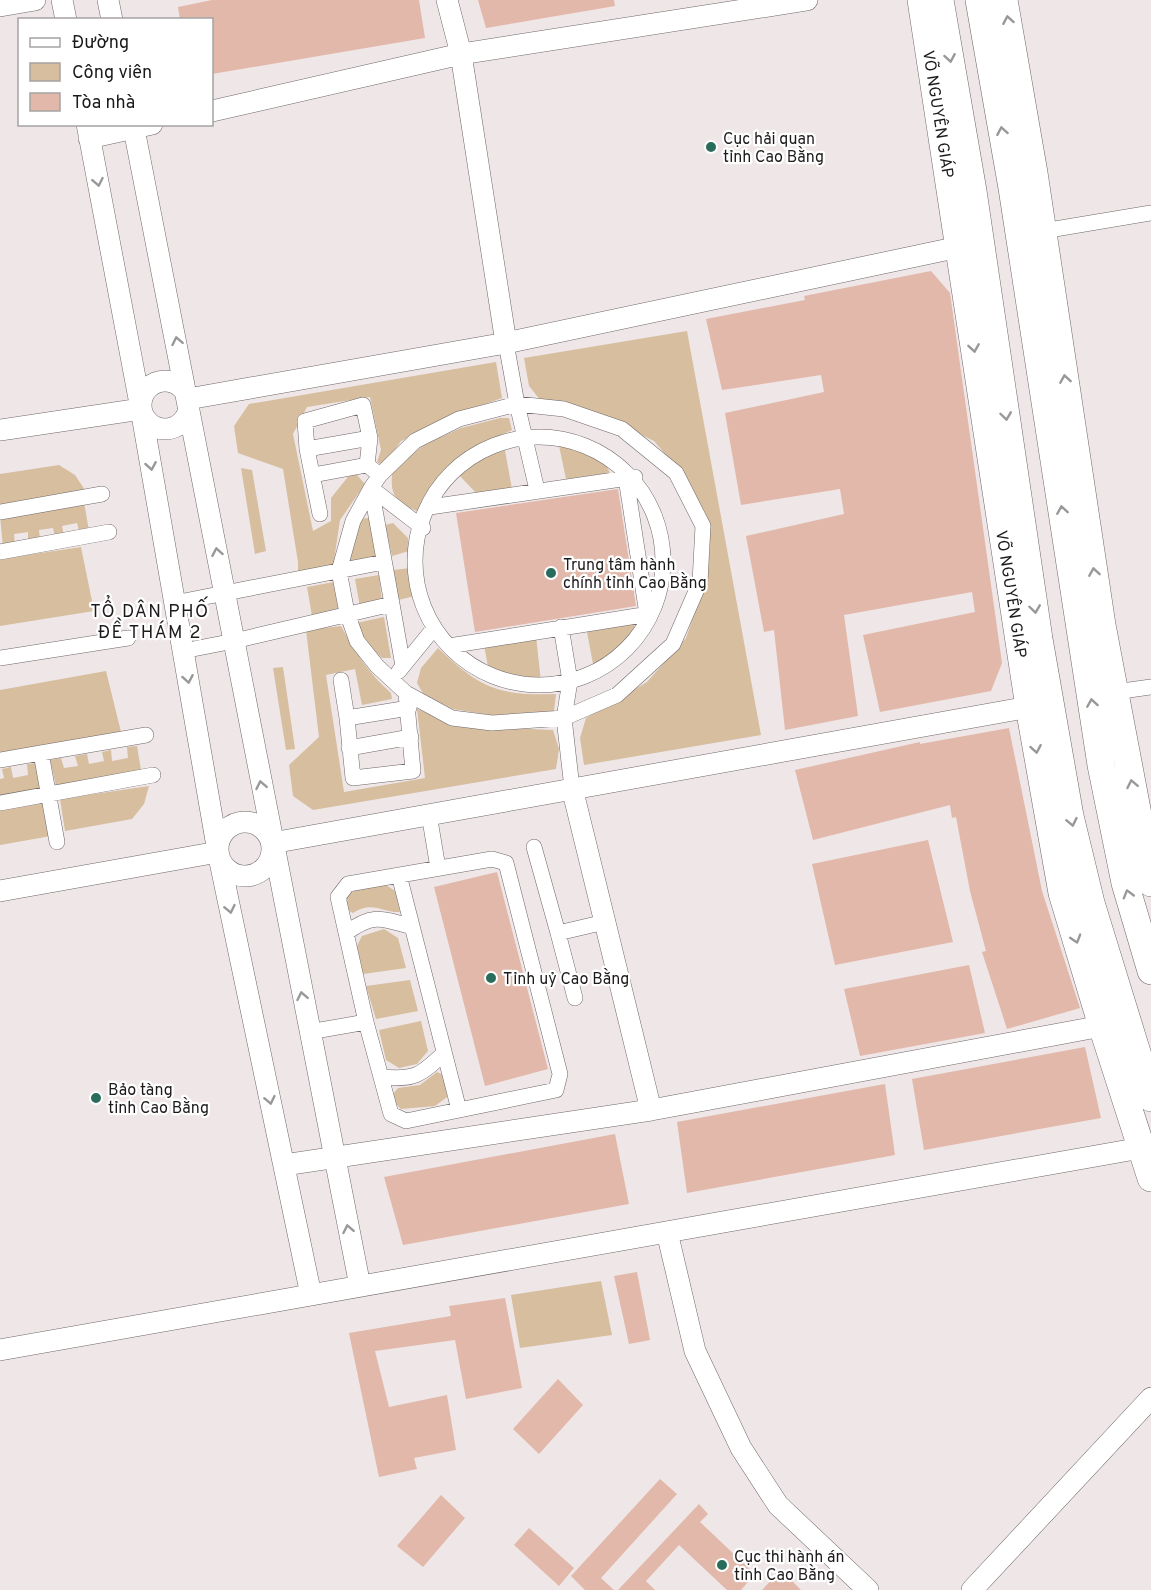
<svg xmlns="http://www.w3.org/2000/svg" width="1151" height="1590" viewBox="0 0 1151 1590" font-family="Overpass,sans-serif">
<rect width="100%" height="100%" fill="#efe6e7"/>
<path fill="#d6be9f" d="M687,331L761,735L584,765L580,738L586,718L647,682L686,638L702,591L710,550L706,514L684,476L654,441L595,412L541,401L529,386L524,358Z
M496,362L502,398L463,412L401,441L384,466L377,462L381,450L370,397L307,407L293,434L313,531L331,521V498L351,473L357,475L365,484L340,520L333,567L298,573V562L283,469L238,453L234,426L249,404Z
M500,418H509L512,430C462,452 443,459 419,512C394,501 389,495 393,467L426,444L461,428Z
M558,441C579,448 601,451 610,473L566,479Z
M504,445L512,489L477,494L459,475L481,454Z
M59,465L75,475L85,490L0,506V474Z
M241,468L252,470L266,551L255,554Z
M84,502L89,531L80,534L77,523L62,526L64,536L55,537L53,528L39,530L40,540L28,542V532L14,534L15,545L3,547L0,516Z
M369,518L377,556L372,562L353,564L348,561L359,519Z
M393,523L408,538L409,551L392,556L385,525Z
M81,547L94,611L0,626V559Z
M411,568L415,596L398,600L393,570Z
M379,575L382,602L360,607L355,579Z
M334,582L339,610L312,616L307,587Z
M384,617L391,658H382L365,642L356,623Z
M634,622L635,632L615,655L594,669L586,627Z
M341,626C355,652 369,674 391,693L392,699L362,705L355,669L326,675L344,792L425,778L417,709L461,726L553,730L559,749L556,769L313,810L293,796L289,765L319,737L306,630Z
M536,636L541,682L513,681L489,672L484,645Z
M438,648C480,688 498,696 556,694L554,711L522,717L489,715L453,709L424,695L417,683L421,668Z
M283,667L295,749L286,750L273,668Z
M106,671L122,736L0,757V690Z
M137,746L142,776L57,790L50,760L61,758L64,768L78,766L75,756L87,754L89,764L104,761L102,752L111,750L112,761L128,758L127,747Z
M37,763L42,793L0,800V779L4,778L2,769L11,767L13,778L28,775L27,764Z
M149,786L144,804L132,819L65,831L60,799Z
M44,802L51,836L0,845V810Z
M386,885L395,891L400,912C382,913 373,900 353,913L346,909L347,897L355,890Z
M384,929L398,938L406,968L363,974L357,946L362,936Z
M410,980L418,1011L376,1019L366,986Z
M421,1021L428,1051L417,1064L399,1068L386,1060L379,1030Z
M437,1072L445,1076L447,1097L435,1106L401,1109L394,1102L393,1094L398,1088L420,1085Z
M601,1281L612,1335L520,1348L511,1295Z"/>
<path fill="#e1b8a9" d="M212,0H419L425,38L212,74V20H180L178,7Z
M478,0H614L615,6L486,28Z
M931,271L950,293L1002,663L991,691L880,712L863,635L975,612L972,592L844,615L858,716L785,730L774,630L764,632L746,536L844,514L840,489L741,505L725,413L824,392L821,375L722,390L706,319L805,300L804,296Z
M618,489L636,606L475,632L456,513Z
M1009,728L1042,891L1080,1008L1007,1029L982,952L986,951L970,891L956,817L952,818L950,805L813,840L795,770L920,742V744Z
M928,840L953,942L835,965L812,864Z
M497,872L548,1069L485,1086L434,887Z
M969,965L985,1033L860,1056L844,989Z
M1085,1047L1101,1118L924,1150L912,1079Z
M885,1084L895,1155L687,1193L677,1122Z
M615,1134L629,1204L403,1245L384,1177Z
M637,1272L650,1340L629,1344L614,1276Z
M505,1298L522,1388L466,1399L455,1340L375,1351L389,1407L447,1395L456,1450L414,1458L417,1469L379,1477L349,1333L451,1316L449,1306Z
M558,1379L583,1405L539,1454L513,1429Z
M660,1479L677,1494L601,1578L614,1590H585L571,1576Z
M441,1495L465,1518L423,1567L397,1546Z
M699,1504L708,1514L700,1522L755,1574L741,1590H727L679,1545L646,1581L655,1590H618Z
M529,1528L574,1568L559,1586L514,1545Z
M781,1570L801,1590H762Z"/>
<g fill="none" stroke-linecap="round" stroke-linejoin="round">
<g stroke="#6f6768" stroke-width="16">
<path id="street" d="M1043,231L1151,213
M506,343L517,404L537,490
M517,404L564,409L622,429L676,473L703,526L700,582L673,644L617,695L564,718L492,723L452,718L406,693L377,666L357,641L347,613L339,571L353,521L371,488L380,475L415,441L459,419Z
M415 561a124 124 0 1 1 248 0a124 124 0 1 1-248 0Z
M307,449L370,438
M313,475L367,465
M626,478L647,614
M371,488L392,604
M371,488L423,528
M430,507L635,477
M0,512L102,494
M320,514L307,449L305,421L363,405L370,438L367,465L380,475
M0,552L109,532
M174,603L384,562
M561,627L570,681L564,718L572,788
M449,646L649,614
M183,651L234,641L392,604L403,666
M0,658L128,638
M399,671L430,633L437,632
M341,680L347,718L353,778L413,771L406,693
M1115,692L1151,687
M347,718L409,708
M349,748L411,737
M41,753L146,735
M0,760L41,753L57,842
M0,803L153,775
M429,814L438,868
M534,847L558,933L605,922
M399,875L459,1110
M346,933C373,913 382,918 412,927
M558,933L575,998
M309,1032L366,1022L391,1114L406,1121L556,1090L560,1074L506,863L492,859L348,884L338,897L366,1022
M381,1077C415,1080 420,1076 444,1053"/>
</g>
<g stroke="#6f6768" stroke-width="22">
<path id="secondary" d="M62,0L66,20
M108,0L112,20
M447,0L461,54L506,343
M0,6L35,0
M212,111L461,54L807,0
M87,124L141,409L218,852L311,1295
M133,124C211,511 283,899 360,1286
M89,138L152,124
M141 405a24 24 0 1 1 48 0a24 24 0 1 1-48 0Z
M188,399L506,343L959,247
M0,430L141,409
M572,788L651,1110
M218 849a27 27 0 1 1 54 0a27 27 0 1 1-54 0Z
M272,843L1029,707
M0,891L218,852
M284,1165L651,1110L1102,1026
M667,1232L695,1351L741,1448L778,1505L868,1590
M0,1350L1141,1148
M972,1590L1151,1398"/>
</g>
<g stroke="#6f6768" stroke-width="28">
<path id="highway" d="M921,0L1029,707L1062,893L1102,1026L1151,1178
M940,0L973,191L1039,639L1070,816L1091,903L1151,1098
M979,0L1012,188L1101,765L1125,883L1151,971
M1004,0L1034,173L1102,625L1151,883"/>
</g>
<use href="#street" stroke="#fff" stroke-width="15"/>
<use href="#secondary" stroke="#fff" stroke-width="21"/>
<use href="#highway" stroke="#fff" stroke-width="27"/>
</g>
<defs><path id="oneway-chevron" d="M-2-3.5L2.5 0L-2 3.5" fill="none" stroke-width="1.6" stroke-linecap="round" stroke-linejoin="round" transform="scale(1.5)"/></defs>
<g stroke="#999898">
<use href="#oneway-chevron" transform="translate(1008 20) rotate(-100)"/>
<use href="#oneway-chevron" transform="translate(950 58) rotate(80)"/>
<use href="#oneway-chevron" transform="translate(1002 131) rotate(-100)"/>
<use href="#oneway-chevron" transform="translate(98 182) rotate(79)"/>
<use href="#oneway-chevron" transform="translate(177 341) rotate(-101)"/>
<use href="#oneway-chevron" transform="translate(974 348) rotate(81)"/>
<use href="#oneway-chevron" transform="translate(1065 379) rotate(-99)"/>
<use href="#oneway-chevron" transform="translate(1006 416) rotate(82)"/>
<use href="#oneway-chevron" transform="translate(151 466) rotate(80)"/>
<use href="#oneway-chevron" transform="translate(1062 510) rotate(-99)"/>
<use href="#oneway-chevron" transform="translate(217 552) rotate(-100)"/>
<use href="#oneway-chevron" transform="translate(1094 572) rotate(-99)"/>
<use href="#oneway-chevron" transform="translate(1035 609) rotate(82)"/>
<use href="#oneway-chevron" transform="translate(188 679) rotate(80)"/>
<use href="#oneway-chevron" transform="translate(1092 703) rotate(-99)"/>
<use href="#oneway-chevron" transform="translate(1036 749) rotate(80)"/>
<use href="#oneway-chevron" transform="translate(1132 784) rotate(-101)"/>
<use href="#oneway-chevron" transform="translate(261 785) rotate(-101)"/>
<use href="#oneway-chevron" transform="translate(1072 822) rotate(78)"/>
<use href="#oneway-chevron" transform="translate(1128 894) rotate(-106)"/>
<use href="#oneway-chevron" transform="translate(230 909) rotate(78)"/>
<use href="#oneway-chevron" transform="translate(1076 939) rotate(73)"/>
<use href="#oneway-chevron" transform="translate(302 996) rotate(-101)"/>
<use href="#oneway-chevron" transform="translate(270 1100) rotate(78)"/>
<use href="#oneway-chevron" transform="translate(348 1229) rotate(-101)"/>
</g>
<g fill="#2a6c5b" stroke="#fff" stroke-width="2">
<circle cx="711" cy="147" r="6"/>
<circle cx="551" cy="573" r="6"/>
<circle cx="491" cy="978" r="6"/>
<circle cx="96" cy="1098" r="6"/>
<circle cx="722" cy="1565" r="6"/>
</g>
<g text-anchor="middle" stroke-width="4.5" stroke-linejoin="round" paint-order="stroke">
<g font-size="16" fill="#1d1a1a" stroke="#fff">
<text transform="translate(939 114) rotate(81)" y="6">VÕ NGUYÊN GIÁP</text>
<text transform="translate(1012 594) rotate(81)" y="6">VÕ NGUYÊN GIÁP</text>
</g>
<g font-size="16" fill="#1d1a1a" stroke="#fff" text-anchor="start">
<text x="723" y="144">Cục hải quan<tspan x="723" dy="18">tỉnh Cao Bằng</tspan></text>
<text x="563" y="570">Trung tâm hành<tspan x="563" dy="18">chính tỉnh Cao Bằng</tspan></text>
<text x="503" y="984">Tỉnh uỷ Cao Bằng</text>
<text x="108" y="1095">Bảo tàng<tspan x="108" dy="18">tỉnh Cao Bằng</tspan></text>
<text x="734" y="1562">Cục thi hành án<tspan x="734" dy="18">tỉnh Cao Bằng</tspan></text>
</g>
<g font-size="18" letter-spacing="1.5" fill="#1d1a1a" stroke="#fff">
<text x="150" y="617">TỔ DÂN PHỐ<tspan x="150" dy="21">ĐỀ THÁM 2</tspan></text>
</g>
</g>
<rect x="18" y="18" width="195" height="108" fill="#ffffff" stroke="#a5a3a3" stroke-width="1.5"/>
<rect x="30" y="38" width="30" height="9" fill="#ffffff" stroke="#a5a3a3" stroke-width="1.5"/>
<text x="72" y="48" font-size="18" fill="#1d1a1a">Đường</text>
<rect x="30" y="63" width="30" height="18" fill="#d6be9f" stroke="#a5a3a3" stroke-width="1.5"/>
<text x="72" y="78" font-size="18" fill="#1d1a1a">Công viên</text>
<rect x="30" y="93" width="30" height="18" fill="#e1b8a9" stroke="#a5a3a3" stroke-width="1.5"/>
<text x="72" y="108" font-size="18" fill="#1d1a1a">Tòa nhà</text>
</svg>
